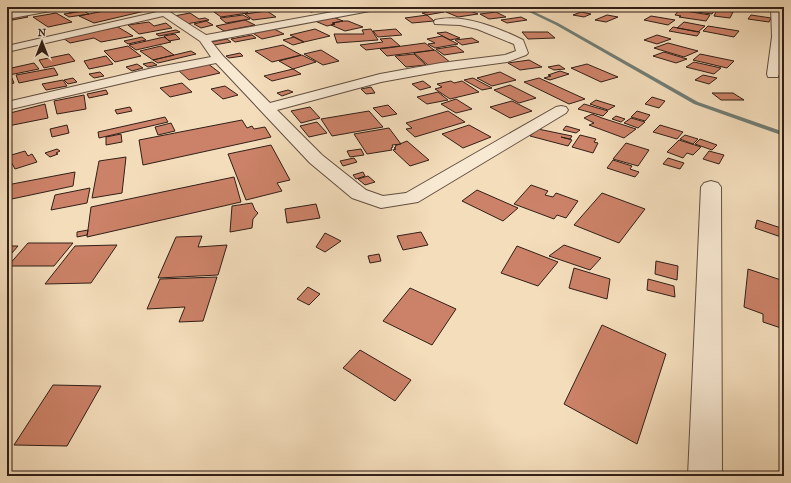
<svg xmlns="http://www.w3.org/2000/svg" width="791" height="483" viewBox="0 0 791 483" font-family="'IM FELL French Canon',serif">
<rect width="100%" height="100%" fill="#f4ddbb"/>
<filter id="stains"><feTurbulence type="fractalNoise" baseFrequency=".005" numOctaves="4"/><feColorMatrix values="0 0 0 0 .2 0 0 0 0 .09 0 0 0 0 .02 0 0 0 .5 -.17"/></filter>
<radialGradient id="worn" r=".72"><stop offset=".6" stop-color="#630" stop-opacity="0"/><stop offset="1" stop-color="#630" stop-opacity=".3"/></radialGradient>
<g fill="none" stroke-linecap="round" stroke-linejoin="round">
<path fill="#717d75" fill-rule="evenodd" d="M519,7H524L558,23L698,102L784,132V136L694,104L556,25Z"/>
</g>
<path fill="#cc8268" stroke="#311f17" d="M59,7H80L85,10L70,13L64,8Z
M81,7H117L94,12Z
M124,7H139L149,10L94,23L79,16Z
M215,7H229L231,9L210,10L207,8Z
M244,7H271L273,8L251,12Z
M317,7L323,10L311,12L305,10Z
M434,7H459L462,8L444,11Z
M700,7H711L716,8L712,14L696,12Z
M721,7H748L746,11Z
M241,8L248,13L221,17L214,12Z
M465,9L478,14L458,17L446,12Z
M439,10L444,12L427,15L422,13Z
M679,10L710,15L706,21L679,17L681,16L675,15Z
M717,10L733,12L730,18L714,16Z
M84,11L89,14L69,17L64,14Z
M267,11L276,17L253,20L245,14Z
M496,12L506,17L489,19L480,14Z
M581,12L591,14L584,17L573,15Z
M56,13L72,22L48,27L33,17Z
M190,13L199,19L205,18L209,20L186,24L174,16Z
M25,15L28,17L7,21V19Z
M243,15L250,19L226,23L220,18Z
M427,15L434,21L412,23L405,18Z
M607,15L618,17L606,22L595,20Z
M751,15L771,18L769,22L748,19Z
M651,16L675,20L668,25L644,20Z
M333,17L343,21L332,23L335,24L327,26L315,21Z
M521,17L527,20L507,23L501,20Z
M245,20L255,25L224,31L216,26Z
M206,21L213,25L201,28L194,24Z
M343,21H348L363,27L345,31L331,25L335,24L333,23Z
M149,22L154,26L166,23L172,28L139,34L128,25Z
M684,22L705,26L698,32L677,28Z
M708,26L739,31L734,37L703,31Z
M118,27L133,36L101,42L94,38L70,43L63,38Z
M673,27L700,32L697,36L669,31Z
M272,28L284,34L262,39L251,32Z
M315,29L330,36L304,42L290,35Z
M371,29L378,40L337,43L334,34H364L362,30Z
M396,29L402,35L378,37L373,31Z
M176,30L180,32L159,36L156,34Z
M446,32L460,38L450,40L437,33Z
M522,32H548L555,38L528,39Z
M175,34L180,39L169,41L164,36Z
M252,35L256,38L235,42L231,39Z
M657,35L671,39L657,44L644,40Z
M442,36L458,44L435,48L428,44L435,43L427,39Z
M142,37L146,40L128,44L124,41Z
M164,37L171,42L136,50L129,45Z
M294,37L304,42L293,45L283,40Z
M391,38L400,46L366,50L360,45L383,42L380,39Z
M472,38L479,42L462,45L455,40Z
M227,39L231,42L214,45L211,42Z
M425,43L434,50L387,56L380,49Z
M668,43L698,51L684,57L654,48Z
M283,45L301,55L272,62L255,51Z
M128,46L141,56L115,62L104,51Z
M161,46L174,55L153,60L140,51Z
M456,46L464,52L444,55L436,49Z
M321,50L339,61L323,65L304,54Z
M435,50L451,63L429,66L414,53Z
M191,51L196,54L158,63L153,60Z
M664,52L687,59L676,63L653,56Z
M240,53L243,56L229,58L226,56Z
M69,54L75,61L44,68L39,60Z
M414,54L426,65L406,67L395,56Z
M700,54L734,61L727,68L693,60Z
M302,55L316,62L293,69L279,61Z
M106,56L113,64L89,69L84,61Z
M529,60L542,67L520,70L508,63Z
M152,62L157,65L148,67L143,64Z
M694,62L721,68L714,74L686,67Z
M34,63L39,69L9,75L7,72V69Z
M207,63L220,73L189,80L177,69Z
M137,64L143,68L132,71L126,67Z
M587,64L618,77L601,82L571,68Z
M559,65L565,69L554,70L548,67Z
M54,68L58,75L19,83L16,75Z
M293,69L301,74L272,81L264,76Z
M560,71L569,74L550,80L544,78L551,76L548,75Z
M100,72L104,76L94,78L89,74Z
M500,72L516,80L492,86L477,78Z
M703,75L717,78L709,84L695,80Z
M11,76L14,83L7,85V77Z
M73,78L77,82L68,84L64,80Z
M473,78L492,88L482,90L464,80Z
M539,78L585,99L569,104L524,82Z
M63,80L67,86L46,90L42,84Z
M423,81L431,87L420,90L412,84Z
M451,81L454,83L462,81L479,92L450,99L435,89L442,87L437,84Z
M182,83L192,92L170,97L160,88Z
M510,85L536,98L519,103L494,90Z
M225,86L238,95L223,99L211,89Z
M371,87L375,93L366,94L361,89Z
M106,90L108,94L89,98L87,94Z
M288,90L293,92L282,96L277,93Z
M438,92L448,100L427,104L417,97Z
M712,93H733L744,100H721Z
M84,95L86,109L57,114L54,101Z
M652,97L665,101L659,108L645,104Z
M456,99L472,109L456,113L441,104Z
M596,100L615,106L608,110L590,104Z
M512,101L532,111L510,118L490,107Z
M45,104L48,118L8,126L10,113Z
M584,104L608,111L603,116L578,109Z
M388,105L397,114L382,117L373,108Z
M130,107L132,111L117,114L115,110Z
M310,107L320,118L301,123L291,111Z
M369,111L383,127L332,136L321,119Z
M448,111L465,122L415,137L406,129L412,128L406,123Z
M637,111L650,115L645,121L631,117Z
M592,114L602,118L636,129L624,138L589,125L594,123L584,118Z
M616,116L625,119L621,122L612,119Z
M165,117L168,122L99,138L98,132Z
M631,118L645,122L638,128L624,123Z
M242,120L247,128L252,126L254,129L265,127L271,137L143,165L139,140Z
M317,122L327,133L309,137L300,126Z
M171,123L175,131L158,135L155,127Z
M67,125L69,133L52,137L50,129Z
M469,125L491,137L463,148L442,134Z
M660,125L683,132L677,139L653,132Z
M566,126L580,130L576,133L563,130Z
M389,128L401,144L392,145L393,147L391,148L392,150L367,154L354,134Z
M538,129L572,136L570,139L561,137L572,140L568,146L530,136Z
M121,134L122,142L106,145V137Z
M580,135L596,139L594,142L598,143L593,153L572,147Z
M685,135L698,139L693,144L680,139Z
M700,139L717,145L712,150L695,144Z
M679,140L701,147L693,155L687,153L683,158L667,152Z
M407,141L429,160L410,166L393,150L396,149L394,148L396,147L395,146Z
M626,143L649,150L638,166L613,159Z
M271,145L290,180L277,183L282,191L246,200L228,154Z
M57,149L60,151L56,153L58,154L50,157L45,153Z
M361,149L364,155L350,157L347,151Z
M25,151L28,156L32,154L37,162L15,169L8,156Z
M709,151L724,155L719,164L703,159Z
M126,157L122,193L92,198L99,161Z
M354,158L357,162L343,166L340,161Z
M668,158L684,163L680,169L663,164Z
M613,160L632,166L630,169L639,172L635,177L607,168Z
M75,172L73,186L7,200V185Z
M363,172L365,176L356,179L353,175Z
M368,176L375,182L365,185L358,179Z
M234,177L241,202L87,237L91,207Z
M531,185L548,191L545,195L553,197L556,193L578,201L566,218L557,215L554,219L514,204Z
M90,188L87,203L51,210L55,195Z
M477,190L518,208L503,221L462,201Z
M602,193L645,209L619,243L574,225Z
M252,203L255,210L258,213L253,219L252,228L230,232L232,206Z
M316,204L320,218L287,223L285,209Z
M757,220L784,229V238L755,228Z
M88,230L87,235L77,237V232Z
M421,232L428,245L403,250L397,236Z
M325,233L341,241L325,252L316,247Z
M202,236L198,247L227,245L218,275L158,278L176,237Z
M28,243H73L54,266H8Z
M117,245L91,283L45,284L75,246Z
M564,245L601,258L590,270L549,256Z
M7,246H18L12,253H7Z
M517,246L558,262L538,286L501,273Z
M379,254L381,261L370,263L368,256Z
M656,261L678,266L677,280L655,274Z
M574,268L610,279L607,299L569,288Z
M748,269L784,281V329L763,322V314L744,307Z
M217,277L203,321L179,322L185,307L147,309L160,279Z
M648,279L674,286L675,297L647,290Z
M308,287L320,294L309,305L297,299Z
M410,288L456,309L432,345L383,321Z
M602,325L666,354L637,444L564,404Z
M360,350L411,380L395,401L343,368Z
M53,385L101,386L67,446L14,445Z"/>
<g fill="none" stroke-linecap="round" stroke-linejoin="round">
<g stroke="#624e40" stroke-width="2">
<path id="minor" d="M41,7H61L56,10L7,19V13Z
M151,7H162L206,35L360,7H380L375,10L211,41L223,56L270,103L380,74L441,63L505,55L516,51L514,44L477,29L460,25L435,24L434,22L435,20C462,13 499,28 523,40L528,53L526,55L507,62L441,71L381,82L277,110L322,155L366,190L383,196L406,193L556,107L561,106L566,107L568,110L566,113L418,202L381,208L352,198L310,163L216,63L153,76L7,110V102L153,68L211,57L200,41L163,16L7,52V46L157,12Z
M771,7H781L782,37L779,74L778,77H768L767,74L772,37Z
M711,181L718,183L721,187L722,476H688L701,187L704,183Z"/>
</g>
<use href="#minor" fill="#f8e9d3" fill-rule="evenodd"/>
</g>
<rect width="791" height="483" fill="none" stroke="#f4ddbb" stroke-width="24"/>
<rect x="8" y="8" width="775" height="467" fill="none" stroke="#311f17" stroke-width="2"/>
<rect x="12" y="12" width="767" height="459" fill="none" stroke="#311f17"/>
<g transform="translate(42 42)" stroke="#f8e9d3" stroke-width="3" paint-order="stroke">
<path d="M0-3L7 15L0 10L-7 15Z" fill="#311f17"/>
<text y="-6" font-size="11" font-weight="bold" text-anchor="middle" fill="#311f17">N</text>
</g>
<rect width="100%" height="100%" filter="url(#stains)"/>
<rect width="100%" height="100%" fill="url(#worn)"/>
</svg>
